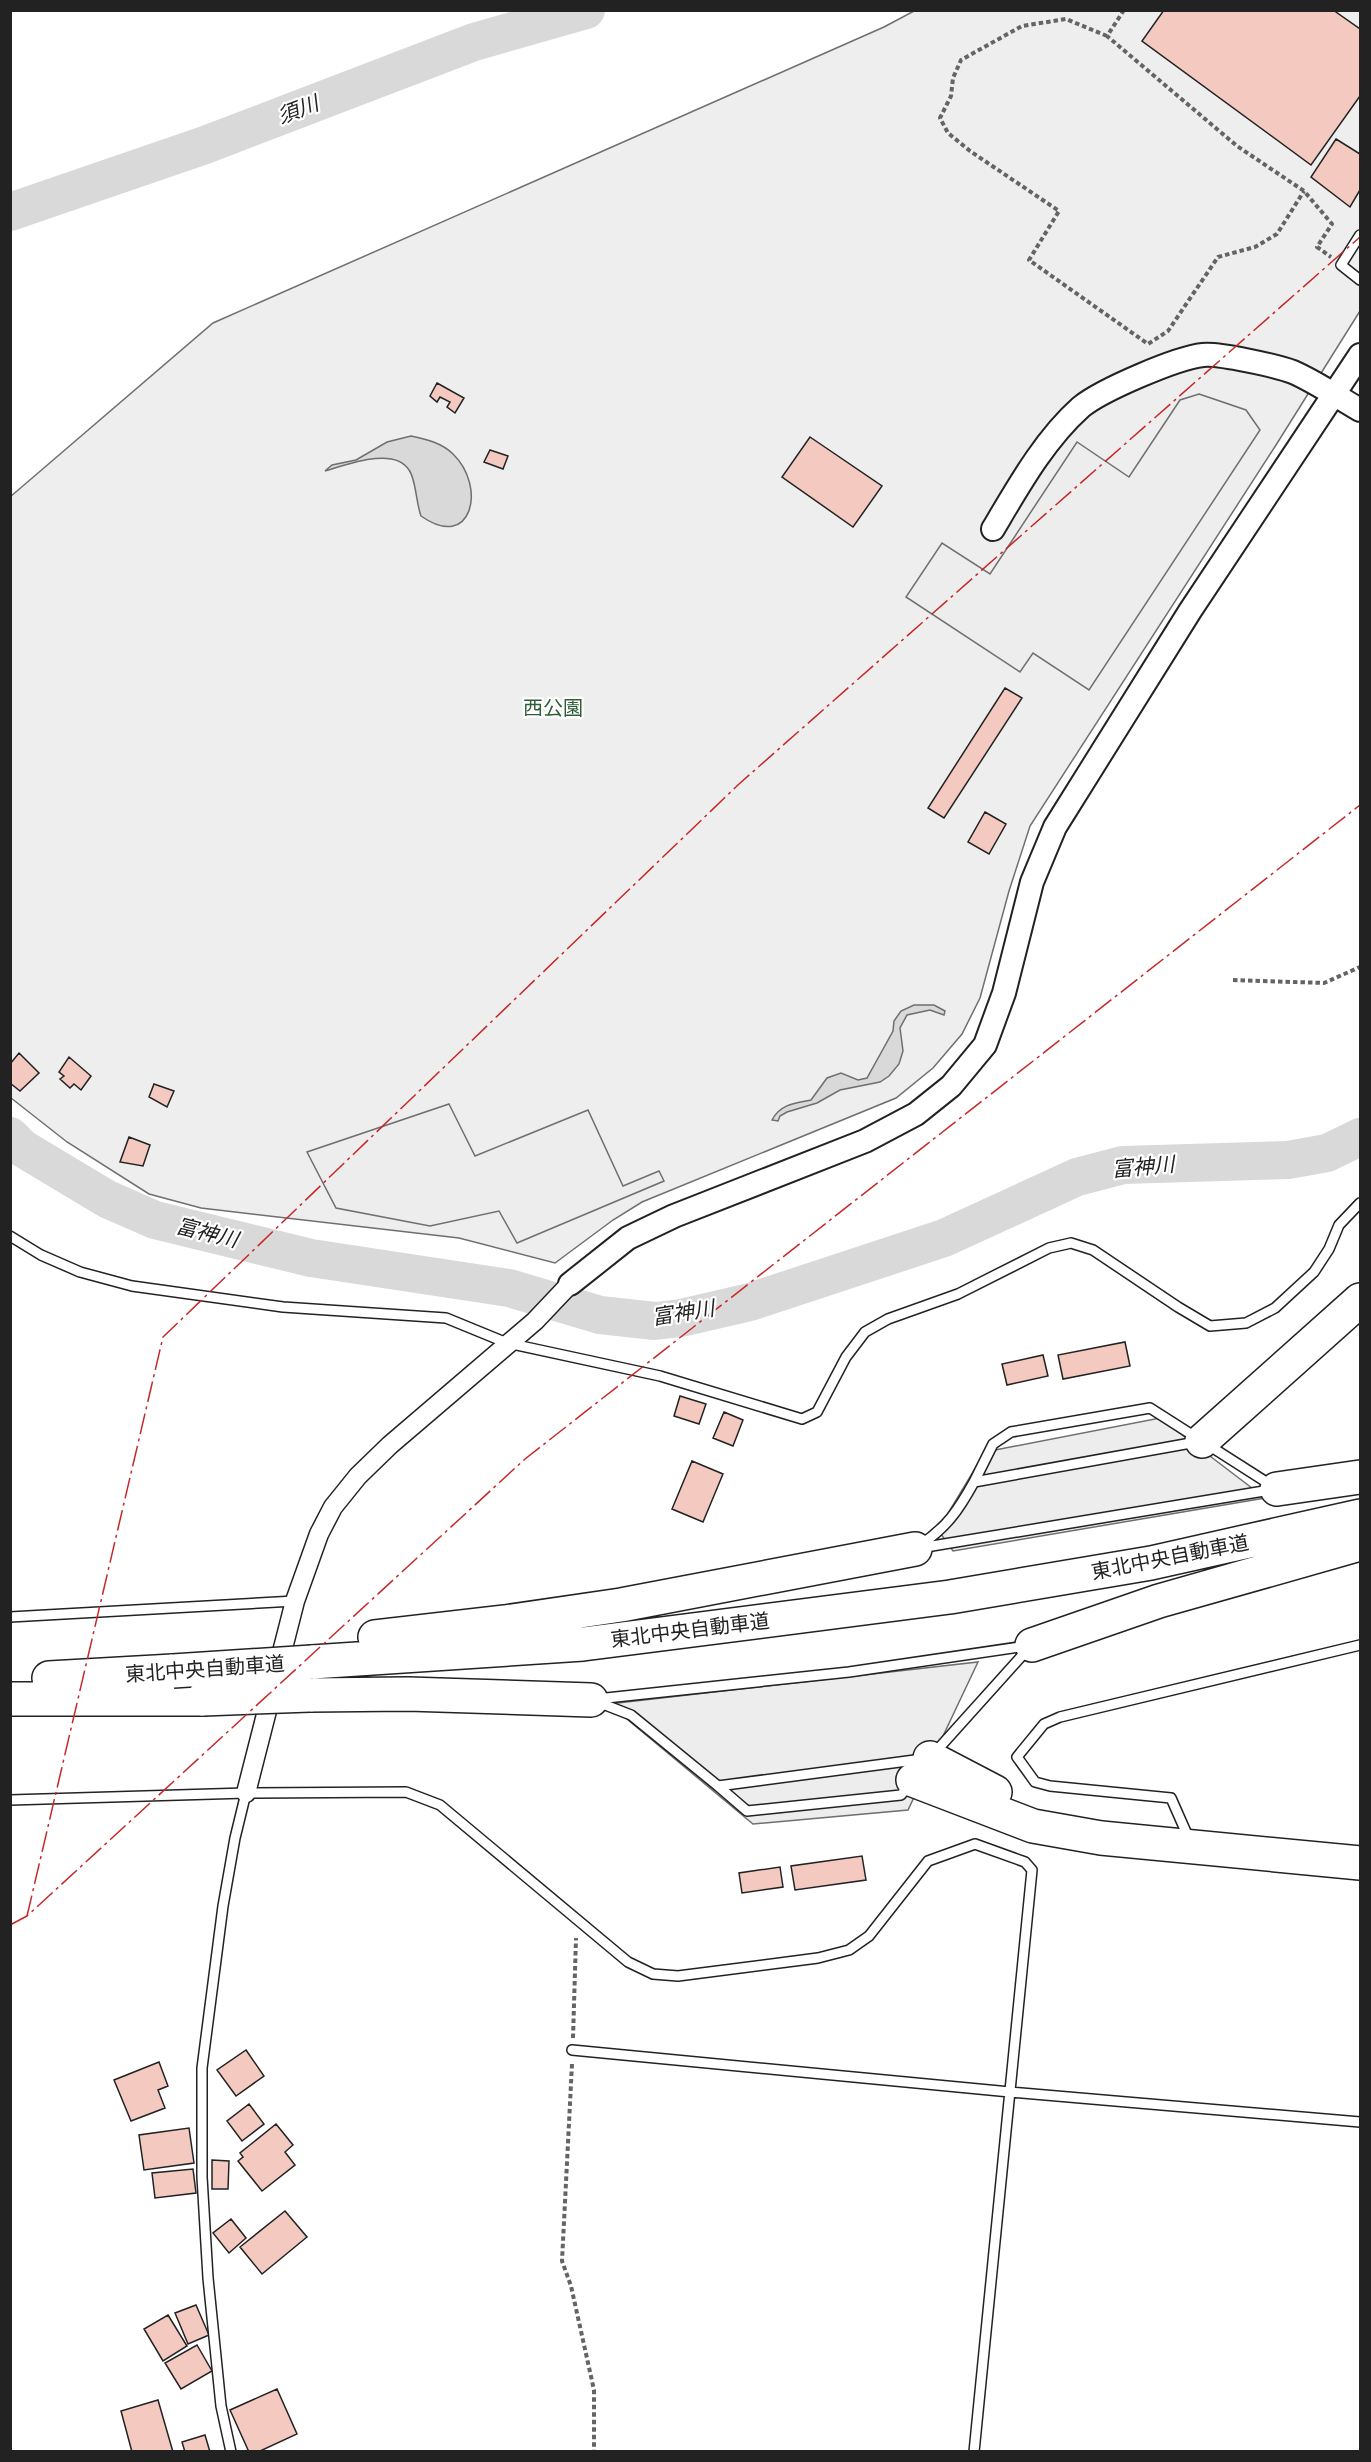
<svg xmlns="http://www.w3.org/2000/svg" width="1371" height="2462" viewBox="0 0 1371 2462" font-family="'Noto Sans','Noto Sans JP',sans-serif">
<rect width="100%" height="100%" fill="#fff"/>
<path fill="#eee" stroke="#6f6f6f" stroke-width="1.5" d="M914,11H1360V311L1276,445L1030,826L1009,891L980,998L962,1034L933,1068L896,1098L642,1202L613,1220L555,1263L459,1238L201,1208L149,1194L67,1142L11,1098L10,497L213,323L884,27Z"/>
<path fill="#ededed" stroke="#6f6f6f" stroke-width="1.5" d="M1199,394L1246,410L1260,430L1089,690L1033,653L1020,672L906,597L942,543L990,574L1077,442L1129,477L1180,400Z
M449,1104L475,1156L588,1110L623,1186L659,1171L664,1181L517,1243L499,1211L430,1226L336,1208L307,1152Z
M1160,1418L1265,1498L953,1551L938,1530L985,1452Z
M978,1662L908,1810L753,1824L609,1704Z"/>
<path fill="#d9d9d9" stroke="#6f6f6f" stroke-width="1.5" d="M411,436C426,439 442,443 453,454C487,487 472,552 421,516C416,503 416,479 409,470C394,446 346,465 325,471L332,465L356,460L387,442Z
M914,1005H934L945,1011L944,1015L930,1010L907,1015L900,1028L903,1051L899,1064L889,1076L880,1082L840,1090L817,1103L787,1112L780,1116L778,1121L772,1120C780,1104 796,1103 811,1100L827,1078L841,1073L858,1080L867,1078L893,1031L894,1021L901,1011Z"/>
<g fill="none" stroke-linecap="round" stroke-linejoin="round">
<path stroke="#d9d9d9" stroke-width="38" d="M10,212L205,145L474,42L586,10
M10,1136L22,1148L107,1199L155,1220L311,1258L509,1288L600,1315L655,1321L681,1318L750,1302L944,1238L1077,1177L1123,1165L1288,1160L1327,1153L1360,1137"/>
</g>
<path fill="#f3c9c0" stroke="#222" stroke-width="1.5" d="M1164,10H1333L1360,29V96L1311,165L1142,41Z
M1336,139L1360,154V190L1350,207L1311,177Z
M437,383L464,398L455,413L447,407L450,402L440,397L437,402L430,396Z
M810,437L882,486L853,527L782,477Z
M490,450L508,456L503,469L484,462Z
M1005,688L1022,698L944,818L928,808Z
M985,812L1006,824L989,854L968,842Z
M19,1053L39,1073L20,1091L10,1083V1064Z
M69,1057L91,1076L81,1090L74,1084L70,1088L60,1079L64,1076L59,1072Z
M154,1084L174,1091L167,1107L149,1097Z
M129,1137L150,1145L143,1166L120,1162Z
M1125,1342L1130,1366L1063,1379L1058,1355Z
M1043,1355L1048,1376L1007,1385L1002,1364Z
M680,1396L706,1404L699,1424L674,1416Z
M724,1412L743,1420L733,1446L713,1438Z
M692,1461L723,1474L703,1522L672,1509Z
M862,1856L866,1880L795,1890L791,1866Z
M780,1867L783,1887L742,1893L739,1873Z
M246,2050L264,2076L236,2096L217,2070Z
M159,2062L168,2086L158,2090L165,2108L131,2121L114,2080Z
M249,2104L264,2124L242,2141L227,2121Z
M276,2124L293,2145L285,2152L295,2165L262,2191L238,2161L243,2157L240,2153Z
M189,2128L194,2163L144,2170L139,2135Z
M212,2160L229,2161L228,2189H212Z
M193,2169L196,2193L155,2198L152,2173Z
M285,2211L307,2237L262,2274L240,2247Z
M231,2219L246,2238L229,2253L213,2233Z
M196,2305L209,2335L188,2344L175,2313Z
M168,2315L187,2346L163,2361L144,2329Z
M197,2345L212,2371L181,2389L165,2363Z
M277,2389L297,2434L258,2452H249L230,2410Z
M158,2400L173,2452H132L121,2411Z
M205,2435L210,2452H185L182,2442Z"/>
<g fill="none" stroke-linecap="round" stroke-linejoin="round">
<g stroke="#222" stroke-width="12">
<path id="service" d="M1360,235L1341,265L1360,280
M10,1236L41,1255L80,1272L132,1286L283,1307L446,1318L507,1343L660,1376L802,1419L817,1412L846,1357L865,1332L888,1319L958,1294L1049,1248L1071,1243L1093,1250L1178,1307L1210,1326L1246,1323L1275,1308L1314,1272L1329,1249L1339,1225L1360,1203
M974,1482L993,1444L1011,1432L1150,1408L1197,1438
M919,1546C947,1527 958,1511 974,1482L1202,1441L1274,1487
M920,1548L1270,1490
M10,1617L295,1601
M597,1699L849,1672L1026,1646
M595,1701L631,1715L718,1786L930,1758L1028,1649
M718,1786L747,1811L901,1795L910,1784
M10,1800L246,1793L406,1792L440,1805L628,1962L653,1974L678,1976L818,1958L849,1950L869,1936L928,1861L975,1844L1025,1862L1032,1870L974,2452
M1186,1832L1171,1798L1050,1786L1035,1782L1017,1757L1044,1724L1060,1717L1360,1645
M572,2050L1010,2092L1360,2122
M231,2452L221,2406L208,2278L202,2177V2068L223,1906L235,1838L246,1793"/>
</g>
<g stroke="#222" stroke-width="21">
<path id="minor" d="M246,1793L295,1601L319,1534L333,1507L358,1476L390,1445L535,1321L570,1284"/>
</g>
<g stroke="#222" stroke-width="26">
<path id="tertiary" d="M993,529C1018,487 1044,440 1081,407C1102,390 1176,358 1203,355C1218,353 1277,366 1293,372C1316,382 1339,398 1360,410
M570,1284L628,1238L674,1216L865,1141L916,1114L951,1086L985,1045L1004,993L1032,882L1055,827L1190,611L1360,355"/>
</g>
<g stroke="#222" stroke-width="36">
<path id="motorway" d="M1202,1441L1360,1300
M1277,1489L1360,1477
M375,1637L505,1622L621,1605L915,1549
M1032,1645L1159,1601L1360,1544
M312,1662L583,1644L950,1597L1151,1563L1360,1516
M49,1678L173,1671
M310,1695L408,1694L591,1700
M10,1699H203
M930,1758L995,1792
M913,1780L1033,1826L1101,1838L1360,1863"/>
</g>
<path stroke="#646464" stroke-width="4" stroke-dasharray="4.5 3" stroke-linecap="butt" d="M1124,10L1107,36L1237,146L1304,191L1332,224L1317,247L1331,257
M1107,36L1066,19L1022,26L961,60L953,78L951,96L940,118L948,133L970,151L1059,211L1029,260L1148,344L1168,331L1218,257L1255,247L1277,234L1304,191
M1233,980L1324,983L1360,967
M573,2038L576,1938
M572,2064L562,2261L571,2286L594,2390V2452"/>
<use href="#service" stroke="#fff" stroke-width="9"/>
<use href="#minor" stroke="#fff" stroke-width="18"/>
<use href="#tertiary" stroke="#fff" stroke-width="22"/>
<use href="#motorway" stroke="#fff" stroke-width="33"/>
<g stroke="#222" stroke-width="36" stroke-linecap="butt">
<path id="motorway-bridge" d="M173,1671L312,1662
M203,1699L310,1695"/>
</g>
<use href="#motorway-bridge" stroke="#fff" stroke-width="33"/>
<path stroke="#c62828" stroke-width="1.5" stroke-dasharray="21 4.5 3 4.5" stroke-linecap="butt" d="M27,1916L163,1337L739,784L1360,237
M10,1925L27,1916L525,1459L1360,805"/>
</g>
<g text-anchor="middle" stroke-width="4.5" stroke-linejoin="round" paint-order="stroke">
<g font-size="20" fill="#2f5e38" stroke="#fff">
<text x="553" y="715">西公園</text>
</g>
<g font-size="20" fill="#222" stroke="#fff">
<text transform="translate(1170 1557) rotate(-11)" y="7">東北中央自動車道</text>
<text transform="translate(690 1630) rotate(-7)" y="7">東北中央自動車道</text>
<text transform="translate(205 1669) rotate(-4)" y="7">東北中央自動車道</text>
</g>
<g font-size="21" font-style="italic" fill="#222" stroke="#fff">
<text transform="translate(298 110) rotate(-21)" y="7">須川</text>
<text transform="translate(1143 1167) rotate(-5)" y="7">富神川</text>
<text transform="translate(207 1233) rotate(14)" y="7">富神川</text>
<text transform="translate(683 1313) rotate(-9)" y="7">富神川</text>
</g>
</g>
<rect width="1371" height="2462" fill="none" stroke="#222222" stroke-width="24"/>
</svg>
